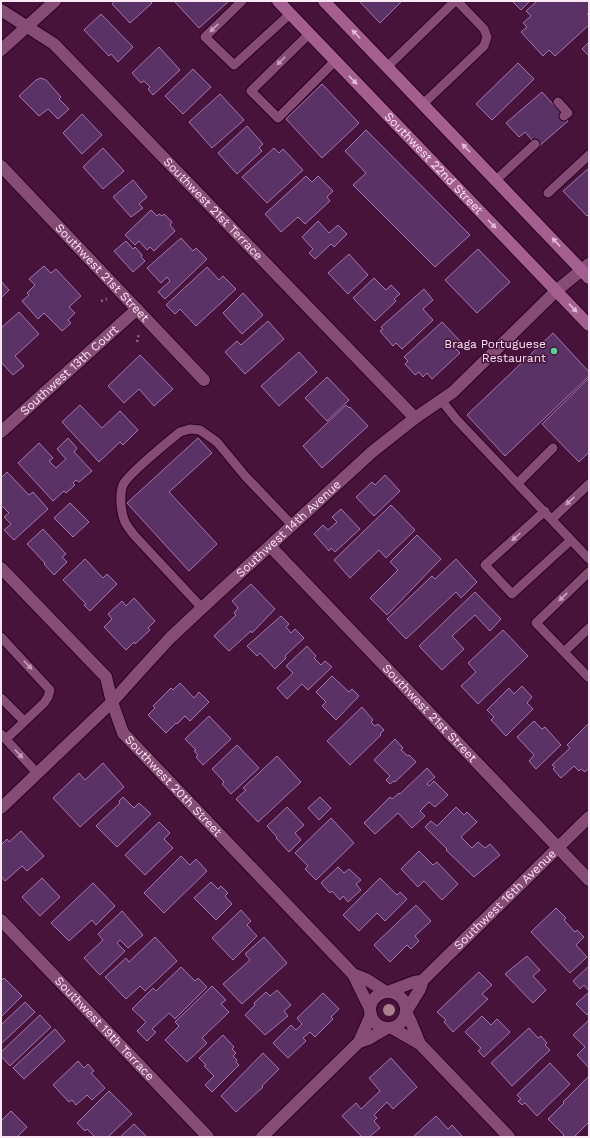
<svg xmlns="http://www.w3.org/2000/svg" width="590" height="1138" viewBox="0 0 590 1138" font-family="'Work Sans',sans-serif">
<rect width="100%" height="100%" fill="#48133b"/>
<path fill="#5a3265" stroke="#a377af" d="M115,1H150L152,3L130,23L112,4Z
M174,1H229L199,28Z
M359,1H402L380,23Z
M512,1H530L521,10Z
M537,1H587L589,3V13L587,14L589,16V25L555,56L549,50L543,56L521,32L527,27L523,23L531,16L526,11Z
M101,14L133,47L118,62L111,54L109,56L84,30Z
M589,42V56L582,49Z
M159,47L180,70L153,95L148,89L150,87L144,81L141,83L132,73Z
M518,63L534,79L492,120L476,104Z
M193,69L211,87L183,114L165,96Z
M41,78L46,80L61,97L59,99L69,109L58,119L48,109L39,116L19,96L36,80Z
M322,84L359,123L322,158L286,119Z
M542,92L568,121L538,147L525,132L519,137L506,123Z
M220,94L244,120L212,148L189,122Z
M82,114L102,135L82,154L63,133Z
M247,126L263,144L259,148L262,151L237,174L218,153Z
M366,130L470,235L435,267L353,185L366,173L345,151Z
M103,148L124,171L103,189L83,167Z
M274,148L279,153L283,149L303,170L267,203L242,177Z
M589,168V214L587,216L563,191Z
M306,176L312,182L318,176L333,191L327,197L330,201L305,224L298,217L281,232L265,214Z
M133,180L147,197L139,204L143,208L131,217L113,197Z
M151,210L157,216L159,214L162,216L164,214L172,222L170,225L175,231L154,251L150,247L147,250L139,241L135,245L125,235Z
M318,221L329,233L338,225L347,234L334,247L331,244L315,259L309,253L313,249L302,237Z
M181,238L193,251L196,248L207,259L165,299L158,292L170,281L167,277L161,283L147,268Z
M126,241L133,249L135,247L142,255L141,257L145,261L133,272L114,251Z
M478,249L510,282L477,313L445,280Z
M349,254L368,275L348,294L328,273Z
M44,266L51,273L56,269L81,296L69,307L75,313L68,320L71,323L62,331L44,313L38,319L22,301L29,295L27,293L35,285L29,279Z
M207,267L219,280L223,276L236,289L196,326L180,309L175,314L166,305Z
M374,278L386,290L391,285L400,294L394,299L396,301L375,321L353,298Z
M1,281L9,290L1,298Z
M424,289L433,300L423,309L433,320L402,349L396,343L393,346L380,331L383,329L381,327Z
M243,293L263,315L242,334L223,313Z
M19,312L39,334L15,356L24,366L13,375L1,362V328Z
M268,321L284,339L245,374L225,352L237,341L241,345Z
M442,322L461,342L455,348L460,353L432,379L427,373L423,377L419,372L415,375L405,364L408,361L404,357Z
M553,333L589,372V376L505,456L467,415Z
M299,352L317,372L279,406L261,386Z
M140,355L173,389L154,406L139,389L124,403L108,386Z
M327,377L349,400L327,421L305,398Z
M589,378V452L579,462L542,424Z
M80,405L102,428L120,411L138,430L123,445L120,442L99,462L62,422Z
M346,405L349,408L350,407L368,426L322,468L303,446Z
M68,438L77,448L74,452L92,471L79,482L76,480L73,483L75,485L66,493L64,491L53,501L18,463L39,443L53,458L49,461L56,468L66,459L57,449Z
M198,438L212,453L169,492L217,544L189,571L127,503Z
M7,472L29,495L33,492L48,509L14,540L4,530L11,524L4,517L9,513L1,505V478Z
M385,475L400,491L374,516L356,497L372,482L375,485Z
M70,503L89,522L73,537L54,518Z
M391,505L415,530L386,558L379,550L350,578L334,560Z
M341,509L360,529L335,552L331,548L329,551L314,534L323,525L328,530L337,522L332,517Z
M43,529L66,554L62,557L67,562L54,575L44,564L45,563L27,544Z
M417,535L441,559L387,615L370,598L398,570L390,562Z
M85,559L103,578L107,574L117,584L90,611L84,605L86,604L63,580Z
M456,559L477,582L461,598L456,592L406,639L387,619L432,576L435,579Z
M251,584L275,609L252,633L251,631L229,651L214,636L236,615L234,613L238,608L232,601Z
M475,592L501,619L490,631L475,615L452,636L464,649L442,670L419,646Z
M134,598L155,621L148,628L150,630L135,644L134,642L126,650L104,627L112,619L108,614L122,601L126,606Z
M281,616L289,624L286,627L291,633L295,629L304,638L285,656L286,658L275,669L260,653L257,656L247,646Z
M503,630L528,656L478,704L461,686L476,672L468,663Z
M307,646L316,656L314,658L321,665L325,661L332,667L308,690L302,684L287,699L277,688L293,673L286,666Z
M332,676L349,692L352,689L359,696L336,720L322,706L326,702L316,692Z
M180,683L194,698L199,692L209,702L190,721L185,716L177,724L176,723L166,733L148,715L155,708L153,706L171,688L173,690Z
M522,686L532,697L527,703L533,709L506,736L491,720L494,717L487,710L509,688L514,694Z
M362,707L373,720L371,722L375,726L378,724L384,730L380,734L381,735L350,765L327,741Z
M209,716L231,739L203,765L196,757L198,755L194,751L196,750L185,739Z
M534,721L542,729L545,727L561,745L536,769L529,761L534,755L517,737Z
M589,723V768L585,772L581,769L579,771L574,766L561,778L553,769L555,767L552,765L570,748L567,745Z
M395,739L403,748L401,750L408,756L409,755L416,762L395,782L394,781L390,784L386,780L390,776L374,760Z
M237,745L259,768L231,794L222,784L224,782L212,769Z
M277,756L301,782L258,822L236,799L246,790L243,788Z
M103,763L124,787L80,827L53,798L79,773L85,780Z
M427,768L435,777L427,784L429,786L434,781L448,795L435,807L429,802L420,811L425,816L412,828L398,813L375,834L364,823L390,797L392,799L399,793L400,794Z
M123,797L134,808L139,803L151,814L117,847L96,826L120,803L119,801Z
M320,797L331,808L319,820L308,808Z
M287,807L304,825L295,833L301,840L289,852L276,838L277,837L267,826Z
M456,807L464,815L467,812L477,822L461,837L472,848L478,842L485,848L490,844L500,855L474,877L446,850L447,849L425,827L431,821L437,826Z
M331,818L354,843L316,880L305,869L308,866L295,853Z
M159,822L170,833L164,839L173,848L145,875L125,855Z
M21,831L44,856L27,871L22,866L5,881L1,876V845L7,839L9,842Z
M419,851L433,865L437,862L458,884L442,900L424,881L418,887L401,869Z
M181,856L190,865L196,859L207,871L164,913L144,893Z
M338,867L344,873L349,869L361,880L356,884L361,890L348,902L343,896L340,900L332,891L330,893L321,883Z
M42,878L60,897L40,916L22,897Z
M380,878L397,895L400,892L407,899L385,921L377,913L359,931L343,915Z
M211,882L218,889L221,886L228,893L225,896L232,904L216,920L194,898Z
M93,883L115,906L96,925L92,920L69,941L51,923Z
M416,905L431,921L415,936L419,941L411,949L407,945L390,962L374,945Z
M556,908L566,918L564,920L575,932L577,930L584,937L576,945L587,957L570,973L531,932Z
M241,910L251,921L247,925L257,936L233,960L212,938Z
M122,911L143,935L128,948L120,940L117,943L125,951L100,975L84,958L103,940L98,934Z
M155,937L177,961L145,991L140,986L126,999L105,977L126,958L129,962Z
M264,937L287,963L242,1004L223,984L250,960L245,954Z
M527,956L540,970L533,976L546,990L533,1003L505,974Z
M589,966V991L584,985L580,989L573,981Z
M181,967L195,981L198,978L207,987L175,1019L169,1013L152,1029L156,1032L147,1041L137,1031L146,1022L132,1009L153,988L156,991Z
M479,972L492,985L482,994L488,999L453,1032L444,1022L446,1020L437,1012Z
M4,978L22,996L1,1017V981Z
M212,986L226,1000L221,1004L229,1012L202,1038L207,1043L187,1062L165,1040L179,1026L175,1022Z
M277,990L291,1005L284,1011L288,1016L265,1035L245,1015L255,1005L254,1003L266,992L270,996Z
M589,992V1012L587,1015L576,1004Z
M323,993L339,1009L331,1017L333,1019L315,1037L310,1032L303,1038L306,1041L288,1058L273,1043L291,1025L296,1030L302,1024L297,1018Z
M25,1002L35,1012L1,1044V1025Z
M40,1015L51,1027L10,1066L1,1056V1052Z
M482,1016L491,1025L497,1019L510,1032L484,1057L478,1051L481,1048L465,1032Z
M589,1020V1066L588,1067L577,1055L585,1047L573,1035Z
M529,1028L538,1038L541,1036L547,1043L545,1045L550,1050L512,1086L491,1063Z
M55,1029L65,1041L24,1079L13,1068Z
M223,1035L234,1047L232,1049L236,1053L233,1056L237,1060L236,1062L239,1065L212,1092L205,1085L214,1076L204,1066L206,1065L199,1058Z
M263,1053L279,1069L262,1086L263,1087L236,1112L221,1096Z
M391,1058L417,1087L393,1109L387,1102L374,1115L377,1118L374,1121L380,1128L369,1137H362L342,1116L356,1103L361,1109L380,1091L369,1078Z
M78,1061L84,1068L88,1064L94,1071L91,1073L105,1088L92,1100L87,1095L76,1105L72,1100L69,1102L53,1085Z
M550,1063L570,1084L537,1116L525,1103L522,1105L518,1101L521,1099L517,1095Z
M589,1076V1122L574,1137H562L564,1135L548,1119L564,1103L563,1102Z
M109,1091L132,1114L108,1137H95L87,1129L85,1131L77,1123Z
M11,1111L27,1127L17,1137H1V1121Z
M436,1116L448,1129L452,1125L463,1137H413Z
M134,1124L147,1137H120Z"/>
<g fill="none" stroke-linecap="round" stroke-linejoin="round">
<g stroke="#28021f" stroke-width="11">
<path id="lane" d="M242,1L205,37L234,65L290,14
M309,34L251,91L278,118L335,61
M387,67L455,1
M558,102L568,113L564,116
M423,104L484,46L487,37L484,29L457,1
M496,180L535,144
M548,193L589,155
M441,400L457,420L589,559
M518,483L553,448
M545,511L485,565L512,594L571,540
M552,519L589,484
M589,572L536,623L589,678
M202,608L134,535C131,531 127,526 125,522C121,513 119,494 123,485C127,475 169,441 180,432L190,429L200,430L217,442L246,477L292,525
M1,637L50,690L48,697L44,703L6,739
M564,652L589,628
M1,698L24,721
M1,734L38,774"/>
</g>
<g stroke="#28021f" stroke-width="14">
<g id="street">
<path id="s1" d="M1,10L54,44L415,418"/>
<path d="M1,50L55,1"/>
<path id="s2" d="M1,166L204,380"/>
<path id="s3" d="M1,432L137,309"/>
<path id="s4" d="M270,546L589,880"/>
<path id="s5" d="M1,568L106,677L112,702L123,733L353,974L370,1009"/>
<path id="s6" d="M1,808L112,702L138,673L170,638L202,608L372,452L415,418L453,392L556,291L589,264"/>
<path id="s7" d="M1,920L208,1137"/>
<path d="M353,974L366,979L386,992"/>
<path d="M390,991L414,982L421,981"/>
<circle cx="388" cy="1010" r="18"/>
<path id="s8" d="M407,1010L420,989L423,980L589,817"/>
<path d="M407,1014L411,1022L420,1044"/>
<path d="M392,1028L420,1044L509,1137"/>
<path d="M359,1042L368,1039L387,1028"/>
<path d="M262,1137L359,1042L371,1015"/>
</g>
</g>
<g stroke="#28021f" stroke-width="14">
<g id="secondary">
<path id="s9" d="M278,1L589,325"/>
<path d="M324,1L589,278"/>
</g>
</g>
<path stroke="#8e6683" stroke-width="2.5" stroke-dasharray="2 3" stroke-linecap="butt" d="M101,301L107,299
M137,342L139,333"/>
<use href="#lane" stroke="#864c75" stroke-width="9"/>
<use href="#street" stroke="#864c75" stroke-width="12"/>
<use href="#secondary" stroke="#a55e90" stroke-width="12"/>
</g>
<circle fill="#aa7e8a" cx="389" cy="1010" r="6"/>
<defs><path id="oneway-solid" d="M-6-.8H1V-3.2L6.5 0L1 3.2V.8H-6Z"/></defs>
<g fill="#c7a1bb">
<use href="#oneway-solid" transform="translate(214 28) rotate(136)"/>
<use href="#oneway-solid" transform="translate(281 61) rotate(135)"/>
<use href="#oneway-solid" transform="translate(570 501) rotate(137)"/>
<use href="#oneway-solid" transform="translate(516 537) rotate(138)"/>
<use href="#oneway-solid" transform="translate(563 597) rotate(136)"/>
<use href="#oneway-solid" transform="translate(28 665) rotate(46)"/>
<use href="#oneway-solid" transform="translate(19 754) rotate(47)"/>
</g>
<g fill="#e2bed6">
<use href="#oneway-solid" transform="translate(356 34) rotate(-134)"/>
<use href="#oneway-solid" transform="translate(353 80) rotate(46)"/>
<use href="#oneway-solid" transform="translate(466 148) rotate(-134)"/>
<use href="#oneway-solid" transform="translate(492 224) rotate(46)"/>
<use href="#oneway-solid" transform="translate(556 242) rotate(-133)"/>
<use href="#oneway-solid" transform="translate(573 308) rotate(47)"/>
</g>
<circle fill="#54d395" stroke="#48133b" stroke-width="1.5" cx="554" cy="351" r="4"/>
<g text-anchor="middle" stroke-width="3" stroke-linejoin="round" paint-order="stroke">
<g font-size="12" fill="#fce7f4" stroke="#48133b">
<text dy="4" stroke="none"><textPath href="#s9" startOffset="225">Southwest 22nd Street</textPath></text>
<text dy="4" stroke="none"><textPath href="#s1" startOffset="292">Southwest 21st Terrace</textPath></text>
<text dy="4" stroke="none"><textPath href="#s2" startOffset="147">Southwest 21st Street</textPath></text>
<text dy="4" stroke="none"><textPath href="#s3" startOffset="92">Southwest 13th Court</textPath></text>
<text dy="4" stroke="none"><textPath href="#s6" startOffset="401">Southwest 14th Avenue</textPath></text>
<text dy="4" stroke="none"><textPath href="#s4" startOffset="231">Southwest 21st Street</textPath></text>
<text dy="4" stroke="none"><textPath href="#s5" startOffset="283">Southwest 20th Street</textPath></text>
<text dy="4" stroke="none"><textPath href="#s8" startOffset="149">Southwest 16th Avenue</textPath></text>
<text dy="4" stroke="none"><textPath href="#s7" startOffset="150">Southwest 19th Terrace</textPath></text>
</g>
<g font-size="12" fill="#fce7f4" stroke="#48133b" text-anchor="end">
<text x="546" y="348">Braga Portuguese<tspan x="546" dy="14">Restaurant</tspan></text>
</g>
</g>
<rect width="590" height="1138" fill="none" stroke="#fce7f4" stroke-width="4"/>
</svg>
